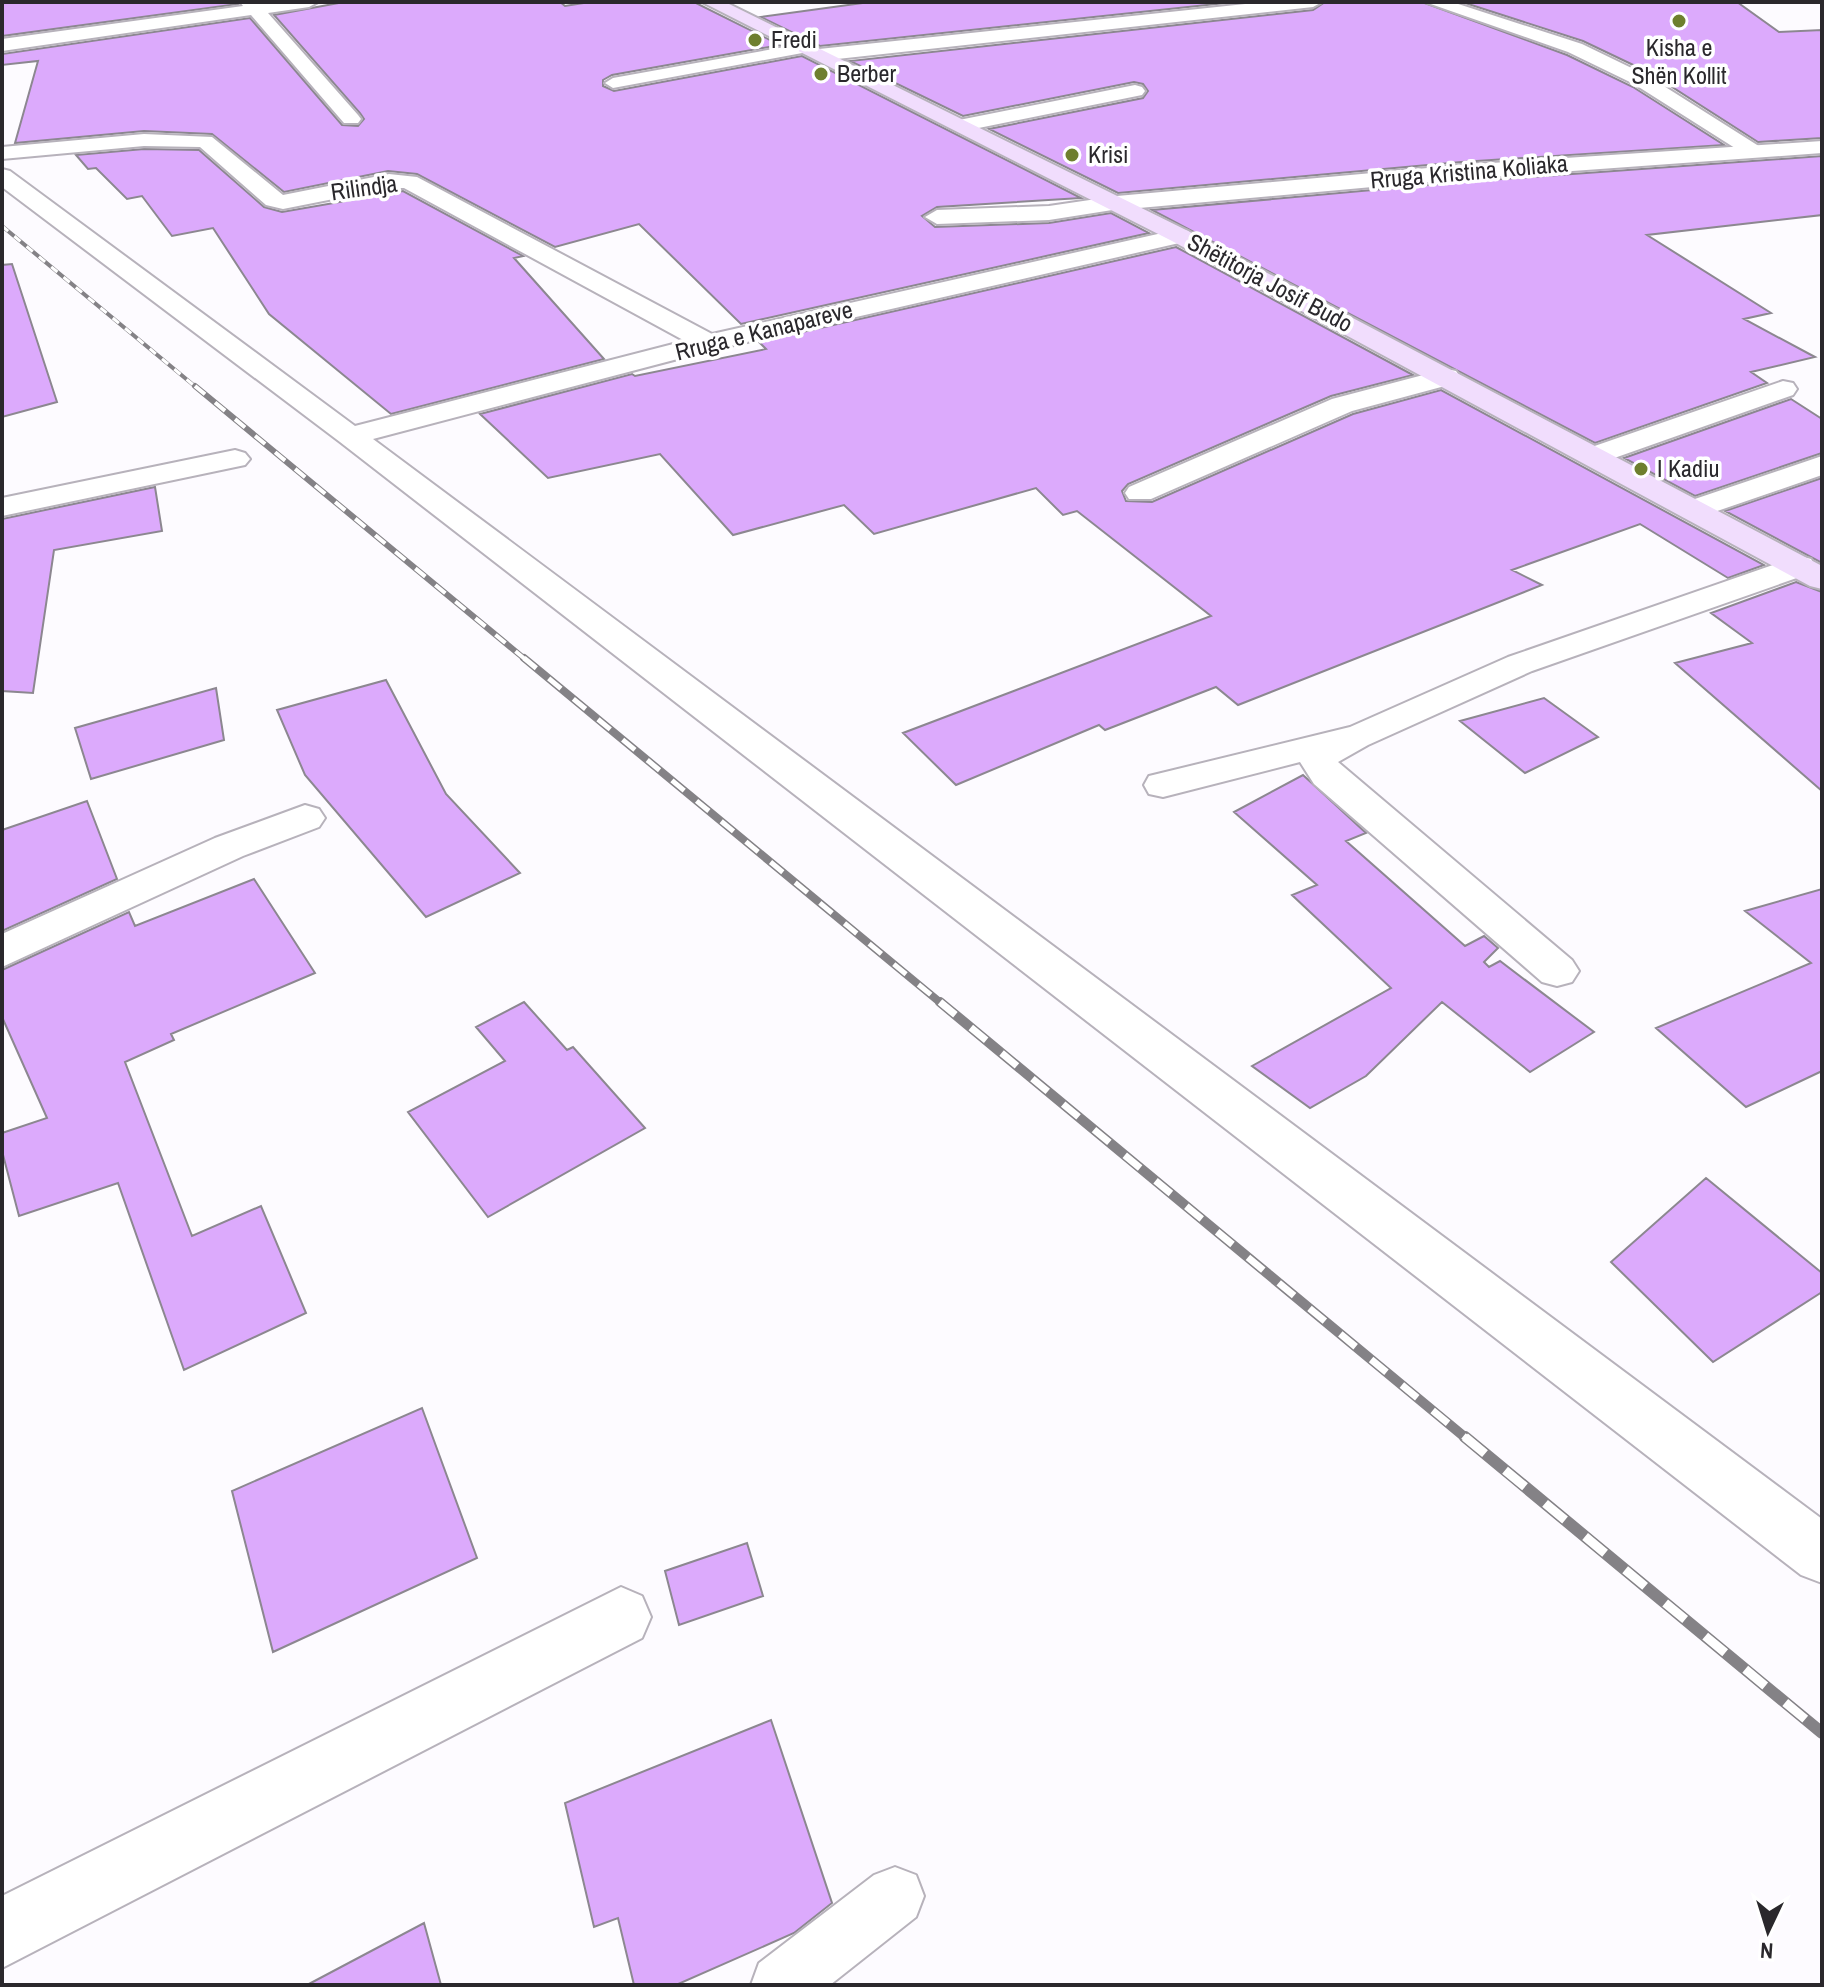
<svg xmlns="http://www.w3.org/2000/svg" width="1824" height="1987" viewBox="0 0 1824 1987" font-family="'Archivo Narrow',sans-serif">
<rect width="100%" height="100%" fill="#fdfbff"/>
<path fill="#dcaafc" stroke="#8c8790" stroke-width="2" d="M2,2H237L238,4L2,36Z
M344,2H560L565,6L590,2H694L780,45L612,75L603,80V86L614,91L802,56L1081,198L937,207L922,216L935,227L1049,223L1111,213L1149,233L741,324L639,224L555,247L417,174L388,171L284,192L212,134L144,131L15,143L38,61L2,65V54L250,18L342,125L358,126L364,119L360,113L274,15Z
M870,2H1235L820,46L761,17Z
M1325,2H1422L1567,55L1633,87L1724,145L1461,162L1118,193L989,129L1143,98L1148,91L1143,84L1134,82L963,116L850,61L1313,10Z
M1462,2H1737L1779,32L1822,30V138L1758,142L1650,73L1583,41Z
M144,149L199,150L264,207L282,212L403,191L523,256L514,258L604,359L391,414L269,314L213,228L172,236L142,196L127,199L96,168L88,169L76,155Z
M1822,156V215L1647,235L1771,313L1744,319L1815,357L1751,372L1767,383L1595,443L1152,210L1461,182Z
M1176,247L1413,375L1331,396L1128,484L1122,491L1126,501L1152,502L1353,414L1441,390L1764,565L1728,578L1640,524L1512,570L1542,585L1238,705L1216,687L1105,730L1099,725L956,785L903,733L1211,616L1077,511L1063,515L1036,488L874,534L844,505L733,535L660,454L548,478L480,414L632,374L635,376L766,349L759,342Z
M12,264L57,402L2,417V265Z
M1791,399L1822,419V453L1695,496L1624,458Z
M1822,478V563L1725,511Z
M155,487L162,531L54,550L33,693L2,691V519Z
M1796,582L1822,592V791L1675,663L1752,643L1711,613Z
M386,680L446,794L520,873L426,917L305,775L277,710Z
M216,688L224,740L91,779L75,728Z
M1544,698L1598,737L1525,773L1460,721Z
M1303,775L1366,833L1346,841L1465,946L1484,936L1498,948L1484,962L1489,967L1500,961L1594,1032L1530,1072L1442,1002L1366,1076L1310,1108L1252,1066L1391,988L1292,895L1317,885L1234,812Z
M87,801L117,879L2,931V830Z
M254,879L315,973L171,1034L174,1040L125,1062L192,1236L261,1206L306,1313L184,1370L118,1183L19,1216L2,1151V1133L47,1118L2,1017V970L129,912L135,926Z
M1822,889V1071L1746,1107L1656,1028L1811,963L1745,911Z
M524,1002L567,1050L573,1047L645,1128L488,1217L408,1112L505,1061L476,1027Z
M1706,1178L1822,1273V1292L1713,1362L1611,1262Z
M422,1408L477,1558L273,1652L232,1491Z
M747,1543L763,1596L679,1625L665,1571Z
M771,1720L832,1903L794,1933L676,1985H634L618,1918L594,1927L565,1803Z
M424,1923L441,1985H307Z"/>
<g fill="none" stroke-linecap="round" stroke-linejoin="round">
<g stroke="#b7b2bb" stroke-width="4">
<path id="service" d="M807,43L815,48L813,51L613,88L605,83L613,78Z
M895,1867L916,1875L924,1896L916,1917L830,1985H751L759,1963L874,1875Z"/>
</g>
<g stroke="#b7b2bb" stroke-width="4">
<path id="minor" d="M240,2H318L309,7L268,13L358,115L361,119L358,123H344L251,15L2,51V39L243,6Z
M1425,2H1452L1582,44L1648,76L1765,150L1754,156L1746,155L1634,84L1568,52Z
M1135,85L1142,87L1145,91L1142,95L959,132L949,126L959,120Z
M144,134L212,137L283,195L389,174L417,177L712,334L1180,229L1188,231L1192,236L1188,241L712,350L373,439L1822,1519V1583L1801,1575L340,442L2,187V169L10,171L355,426L685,341L404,188H389L283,209L266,205L200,147L144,146L2,159V147Z
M1117,196L1128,203L1125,208L1049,220L937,224L925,217L937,210L1049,206Z
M1446,369L1456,371L1460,377L1456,383L1352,411L1151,499H1129L1125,493L1129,487L1332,399Z
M1783,381L1793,383L1797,389L1793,395L1603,462H1583L1578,456L1583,450Z
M235,450L245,453L250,459L245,465L2,516V498Z
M1822,456V475L1694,519L1683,517L1678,510L1683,503Z
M1799,556L1811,559L1815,566L1811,573L1532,671L1368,745L1338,762L1572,960L1579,971L1572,982L1557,986L1542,982L1314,784L1300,762L1163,797L1149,794L1144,785L1149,776L1350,727L1508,657Z
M305,805L319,809L325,818L319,827L243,856L2,967V934L215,838Z
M621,1587L642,1596L651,1617L642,1638L2,1968V1896Z"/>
</g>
<g stroke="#b7b2bb" stroke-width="4">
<path id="tertiary" d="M1264,2H1322L1313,7L819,61L810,55L819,49Z
M1822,141V153L1461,179L1117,210L1106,203L1117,196L1461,165Z"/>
</g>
<g stroke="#b7b2bb" stroke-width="4">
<path id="secondary" d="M702,2H725L1188,231L1822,566V589L1810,586L1172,241Z"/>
</g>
<use href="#service" fill="#fff" fill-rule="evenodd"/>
<use href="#minor" fill="#fff" fill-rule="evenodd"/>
<use href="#tertiary" fill="#fff" fill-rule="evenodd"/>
<use href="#secondary" fill="#f1ddfd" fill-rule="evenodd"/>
<g stroke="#848286" stroke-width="4">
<path id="rail-far4" d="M2,226L197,388"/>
</g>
<g stroke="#848286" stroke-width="6">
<path id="rail-far3" d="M195,386L526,660"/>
</g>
<g stroke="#848286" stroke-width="8">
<path id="rail-far2" d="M524,658L942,1004"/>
</g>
<g stroke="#848286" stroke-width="10">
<path id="rail-far1" d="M940,1002L1467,1439"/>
</g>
<g stroke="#848286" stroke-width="12">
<path id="rail" d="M1465,1437L1822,1733"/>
</g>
<use href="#rail-far4" stroke="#fff" stroke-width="3" stroke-dasharray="8" stroke-linecap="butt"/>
<use href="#rail-far3" stroke="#fff" stroke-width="4" stroke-dasharray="13" stroke-linecap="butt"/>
<use href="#rail-far2" stroke="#fff" stroke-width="5" stroke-dasharray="16" stroke-linecap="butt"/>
<use href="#rail-far1" stroke="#fff" stroke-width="7" stroke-dasharray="20" stroke-linecap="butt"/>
<use href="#rail" stroke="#fff" stroke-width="9" stroke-dasharray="26" stroke-linecap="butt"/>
</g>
<g fill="#6e7f2e" stroke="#fff" stroke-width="3">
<circle cx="1679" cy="21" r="8"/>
<circle cx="755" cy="40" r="8"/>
<circle cx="821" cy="74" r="8"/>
<circle cx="1072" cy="155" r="8"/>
<circle cx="1641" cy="469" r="8"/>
</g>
<g text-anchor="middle" stroke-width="7" stroke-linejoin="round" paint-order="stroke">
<g font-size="24" fill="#2a282c" stroke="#fff" text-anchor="start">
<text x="771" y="48">Fredi</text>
<text x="1679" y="56" text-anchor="middle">Kisha e<tspan x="1679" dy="28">Shën Kollit</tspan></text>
<text x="837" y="82">Berber</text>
<text x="1088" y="163">Krisi</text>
<text x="1657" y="477">I Kadiu</text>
</g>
<g font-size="24" fill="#2a282c" stroke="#fff">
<text transform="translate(1469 172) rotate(-5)" y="8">Rruga Kristina Koliaka</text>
<text transform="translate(364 188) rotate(-8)" y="8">Rilindja</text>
<text transform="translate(1270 283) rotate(28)" y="8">Shëtitorja Josif Budo</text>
<text transform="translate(764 331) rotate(-14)" y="8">Rruga e Kanapareve</text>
</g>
</g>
<rect width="1824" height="1987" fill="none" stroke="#2a282c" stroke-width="8"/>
<g transform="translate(1768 1931) rotate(184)" stroke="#ffffff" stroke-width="6" paint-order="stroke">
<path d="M0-6L14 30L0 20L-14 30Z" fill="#2a282c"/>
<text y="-12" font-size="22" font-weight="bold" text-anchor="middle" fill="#2a282c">N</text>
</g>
</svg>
